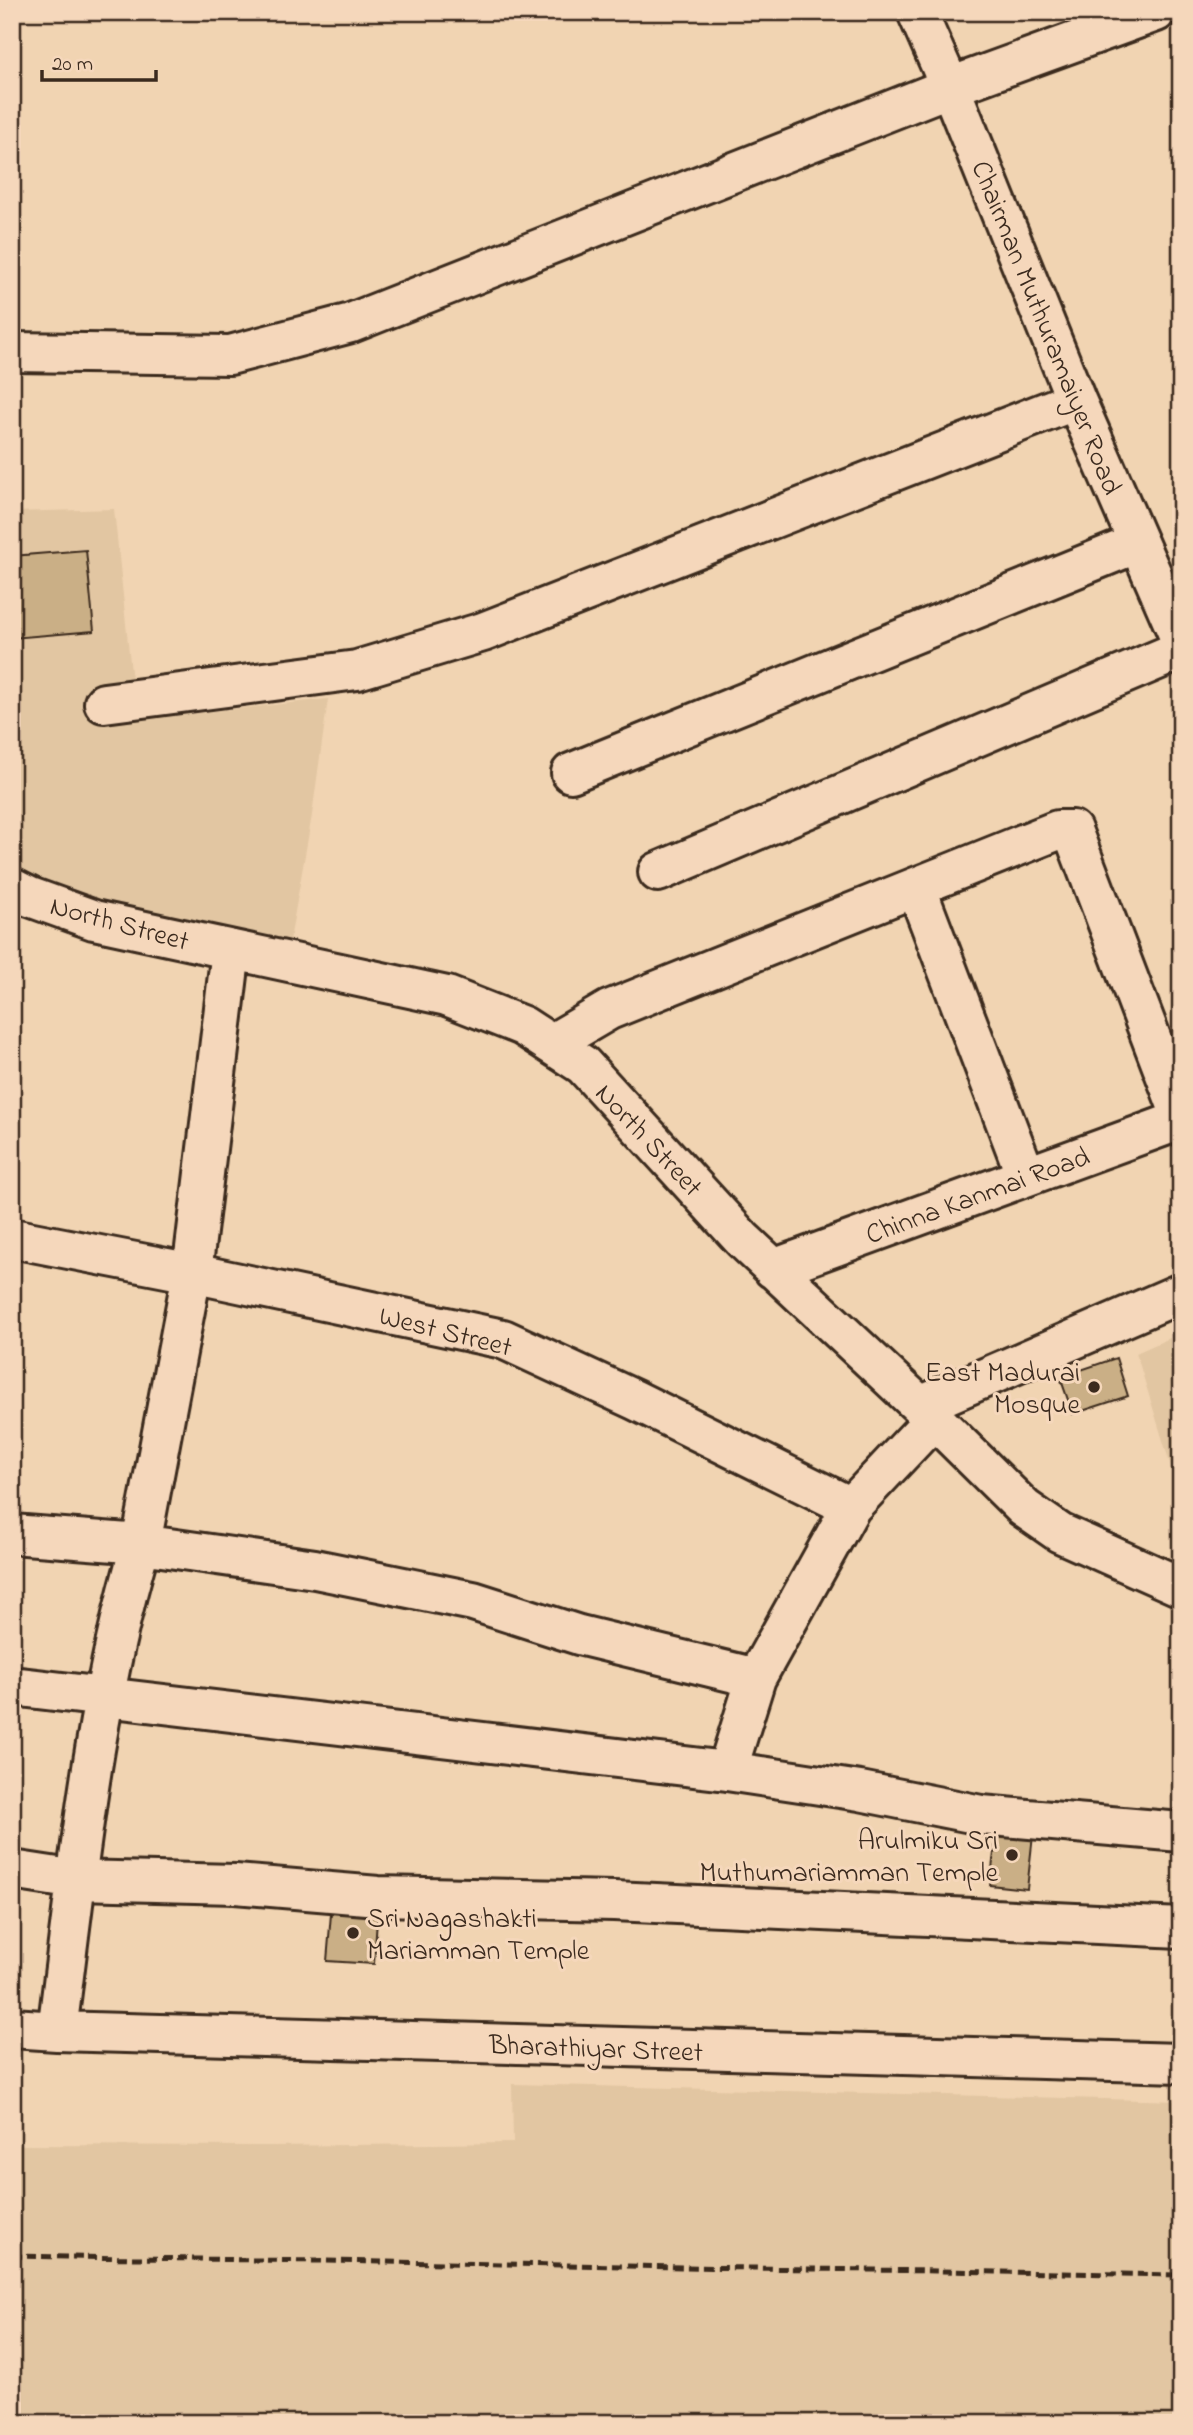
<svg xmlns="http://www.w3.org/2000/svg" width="1193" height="2435" viewBox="0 0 1193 2435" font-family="'Indie Flower',sans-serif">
<rect width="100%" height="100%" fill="#f1d4b2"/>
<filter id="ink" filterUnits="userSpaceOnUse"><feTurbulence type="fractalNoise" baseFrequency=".0143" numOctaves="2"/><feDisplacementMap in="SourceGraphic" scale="14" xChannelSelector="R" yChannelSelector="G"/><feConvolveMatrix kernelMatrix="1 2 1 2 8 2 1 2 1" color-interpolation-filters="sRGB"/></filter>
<g filter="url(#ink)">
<path fill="#e2c6a2" d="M114,509L131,672L141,719L328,699L312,815L289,946L74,896L12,868V512Z
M1181,1333V1499L1136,1353Z
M512,2084L1181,2101V2423H12V2145L270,2146L513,2143Z"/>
<path fill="#caaf86" stroke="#3b2a1e" stroke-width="2" d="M86,550L94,631L12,638V556Z
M1116,1358L1128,1396L1073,1414L1060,1377Z
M998,1821L1034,1826L1027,1889L990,1885Z
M332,1902L378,1905L374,1964L327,1961Z"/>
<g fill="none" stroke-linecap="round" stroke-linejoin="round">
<g stroke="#3b2a1e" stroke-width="44">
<path id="minor" d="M917,12L950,87L1076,400L1181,641
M12,352L230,355L351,323L950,87L1156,12
M104,703L357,670L483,632L1076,400
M571,773L1138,543
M658,872L1181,650
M916,887L1026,1176
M12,888L30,897L94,920L447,996L523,1026L583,1065L742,1239L934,1419L1024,1508L1060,1533L1181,1587
M551,1044L609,1010L1058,830H1072L1181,1116
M12,1238L192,1273L503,1339L635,1400L851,1507
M773,1269L1181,1120
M920,1406L1181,1293
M12,1534L141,1544L315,1569L473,1601L579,1635L756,1678
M12,1686L727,1771L756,1678L851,1507L934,1419
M727,1771L860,1791L981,1815L1181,1832
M12,1870L77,1880L235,1884L378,1896L614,1901L1181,1928
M12,2028L57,2031L1181,2063
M57,2031C78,1868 94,1702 141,1544L192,1273L231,950"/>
</g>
<use href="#minor" stroke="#f5d7bb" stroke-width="38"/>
<path stroke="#3b2a1e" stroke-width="5" stroke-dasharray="10 5" stroke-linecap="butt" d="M12,2256L1181,2275"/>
</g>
</g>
<g fill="#3b2a1e" stroke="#f5d7bb" stroke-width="2.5">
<circle cx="1094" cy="1387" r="7"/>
<circle cx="1012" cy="1855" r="7"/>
<circle cx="353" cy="1933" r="7"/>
</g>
<g text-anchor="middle" stroke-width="6" stroke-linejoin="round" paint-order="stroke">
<g font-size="28" fill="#3b2a1e" stroke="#f5d7bb">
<text transform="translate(1048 327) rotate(68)" y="10">Chairman Muthuramaiyer Road</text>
<text transform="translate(120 922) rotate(15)" y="10">North Street</text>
<text transform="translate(650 1139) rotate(47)" y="10">North Street</text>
<text transform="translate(977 1194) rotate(-20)" y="10">Chinna Kanmai Road</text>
<text transform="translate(446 1330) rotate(14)" y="10">West Street</text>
<text transform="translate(596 2047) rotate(2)" y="10">Bharathiyar Street</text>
</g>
<g font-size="28" fill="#3b2a1e" stroke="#f5d7bb" text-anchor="end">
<text x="1080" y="1381">East Madurai<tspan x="1080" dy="32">Mosque</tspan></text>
<text x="998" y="1849">Arulmiku Sri<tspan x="998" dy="32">Muthumariamman Temple</tspan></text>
<text x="367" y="1927" text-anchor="start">Sri Nagashakti<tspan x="367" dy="32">Mariamman Temple</tspan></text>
</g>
</g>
<rect width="1193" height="2435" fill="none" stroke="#f5d7bb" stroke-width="42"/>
<rect x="21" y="21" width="1151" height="2393" fill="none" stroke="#3b2a1e" stroke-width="2.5" filter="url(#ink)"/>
<path d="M42 70v10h114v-10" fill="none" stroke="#3b2a1e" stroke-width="3.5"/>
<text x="52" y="70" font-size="21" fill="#3b2a1e" stroke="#f5d7bb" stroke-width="5" paint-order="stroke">20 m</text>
</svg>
